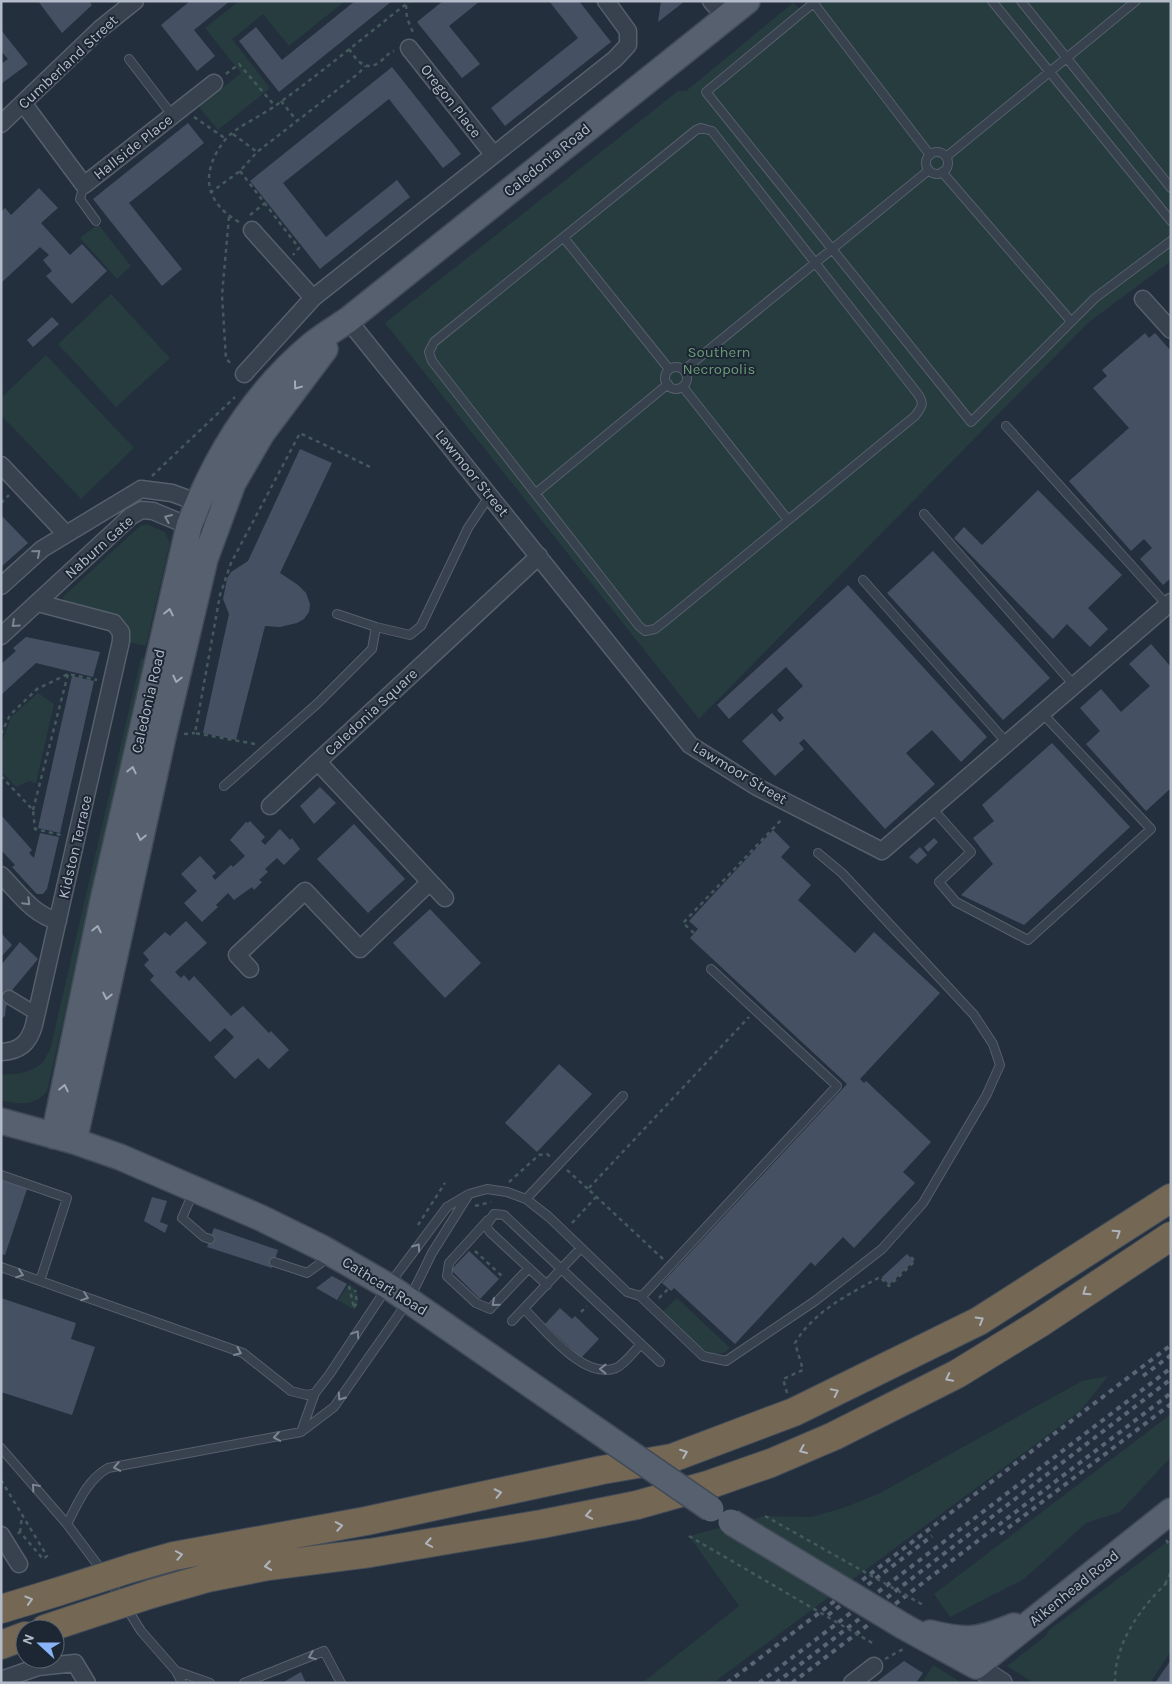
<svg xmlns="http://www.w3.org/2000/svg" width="1172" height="1684" viewBox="0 0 1172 1684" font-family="Karla,sans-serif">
<rect width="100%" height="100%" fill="#242f3e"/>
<path fill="#263c3f" d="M239,1H345L289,46L263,14L232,39L270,88L218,130L199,107L241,73L205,28Z
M807,1H1171V261L1089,322L699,719L385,323L678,91H686L793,3L799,8Z
M98,224L131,266L117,279L80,238Z
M111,294L170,358L116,407L58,344Z
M46,355L134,448L81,499L1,415V398Z
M146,524L165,532L170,543L146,646L129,642L130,628L122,617L65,604L63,597L140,526Z
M141,658L147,659L47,1091C36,1106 19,1105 1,1100V1074C13,1076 32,1072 41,1064C45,1061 47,1054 50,1050Z
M38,693L54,704L36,783L29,781L16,787L1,771V744L11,717Z
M349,1284C359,1291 360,1299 355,1310L338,1300Z
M677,1298L730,1348C711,1369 675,1325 662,1312Z
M1108,1376L1080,1411L713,1683H642L739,1606L689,1536L765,1516L811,1517L843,1508L880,1493L1082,1381Z
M1171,1414V1457L1120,1512L1086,1523L1024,1579L950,1617L934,1594Z
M1171,1539V1651L1150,1683H1034L1007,1666L1047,1635L1048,1631Z
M933,1665L962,1683H922Z"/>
<path fill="#455162" d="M38,1H89L92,5L62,33Z
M190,1H230L194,30L215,56L197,71L161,25Z
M355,1H392L279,92L239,41L256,27L282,60Z
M443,1H480L449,26L480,64L462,78L417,22Z
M549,1H579L611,42L505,126L491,108L578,38Z
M661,1H685L658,22Z
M1,30L28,64L1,84V64L8,59L1,51Z
M392,67L461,154L443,168L389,99L283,183L326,237L397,180L410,197L320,269L250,181Z
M188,123L204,143L129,203L182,269L162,286L93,199Z
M39,188L58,208L41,223L70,255L82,244L107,271L72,304L46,276L52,271L43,260L49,255L40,247L1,283V212L5,208L11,215Z
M52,317L59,324L33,347L27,340Z
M1145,333L1149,338L1155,333L1171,351V578L1163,585L1140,559L1152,548L1144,539L1131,551L1069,481L1129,428L1093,388L1107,376L1102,370Z
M300,449L332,463L280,573L298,585L306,593L310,604L309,612L304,619L297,623L280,627L265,626L236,740L203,733L229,614L223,599L227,579L231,572L248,561Z
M1038,490L1122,575L1088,608L1108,629L1090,647L1067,624L1053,639L954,538L964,527L982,545Z
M1,515L28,543L1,567Z
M933,551L1050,678L1003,720L887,593Z
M848,585L987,737L961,762L932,730L906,753L935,784L885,829L804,739L799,743L804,749L775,776L742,741L772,713L780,722L784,718L777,710L803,686L786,667L729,719L717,705Z
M26,637L100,652L93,677L36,663L1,695V664L16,651L13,648Z
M1151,644L1171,667V788L1146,811L1086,744L1100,731L1080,708L1101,689L1121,712L1150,686L1129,664Z
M72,676L94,681L60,833L38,828Z
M1052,743L1130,827L1024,925L961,895L993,864L973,838L994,821L982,805Z
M320,787L336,803L314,824L300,806Z
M1,815L32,850L29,853L34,858L40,833L59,837L47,889L43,894H37L34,891L12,867L15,865L1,850Z
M250,821L265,837L261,841L265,845L280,829L290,840L292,838L300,849L284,865L277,858L265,869L268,872L259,880L262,882L254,890L252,887L234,900L228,893L216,905L218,907L202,922L184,903L197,891L181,874L200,856L216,873L212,876L215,880L231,865L233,867L245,856L230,840L246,822L248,823Z
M354,824L405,879L368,913L317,859Z
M773,830L790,847L781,857L811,885L798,900L855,953L874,932L940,993L860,1079L864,1083L866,1081L931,1142L903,1172L915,1183L854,1248L843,1237L815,1266L811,1262L735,1344L674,1288L671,1291L662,1283L847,1084L690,938L698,929L689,921Z
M934,838L938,842L928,852L924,847Z
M920,847L927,855L917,864L909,857Z
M430,909L481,963L445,998L393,943Z
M186,921L207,943L175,972L181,978L184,975L189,981L194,976L231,1016L243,1006L269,1033L271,1031L289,1050L269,1069L258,1058L235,1079L214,1057L234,1037L225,1028L210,1042L150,980L154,976L144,965L149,960L143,953L165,932L170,936Z
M1,933L12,945L1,957Z
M20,942L38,959L13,989L6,1007L5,1016L1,1019V965Z
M559,1064L592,1094L537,1152L505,1123Z
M1,1180L27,1189L5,1255L1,1254Z
M152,1197L167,1201L160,1222L168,1225L165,1233L144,1221Z
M214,1228L278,1250L272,1268L207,1247Z
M469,1251L499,1279L480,1299L451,1270Z
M907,1254L914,1261L889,1285L882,1277Z
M332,1276L347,1284L337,1300L316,1288Z
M1,1298L76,1323L71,1339L95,1347L72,1415L1,1392Z
M560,1308L572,1319L575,1316L599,1339L581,1358L545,1324Z
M1171,1660V1683H1155Z
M904,1661L923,1673L916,1683H875Z
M301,1672L306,1683H282Z"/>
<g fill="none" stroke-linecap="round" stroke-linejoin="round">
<g stroke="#565f6c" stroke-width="10">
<path id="service" d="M812,1L930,155
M816,1L706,92L971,422L1095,298L1171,241
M992,1L1171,221
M1021,1L1171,188
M129,59L172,115
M701,128L712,131L917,393C925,403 922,407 915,416L669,618L655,629L645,631L639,626L432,361L429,352L434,342L696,130Z
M926 163a11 11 0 1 1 22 0a11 11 0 1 1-22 0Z
M946,157L1136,1
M942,172L1070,320
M84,185L80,199L96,221
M564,238L669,369
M665 378a11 11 0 1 1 22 0a11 11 0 1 1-22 0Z
M684,370L929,170
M683,387L788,520
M1006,426L1167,605
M536,493L668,384
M924,514L1074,685
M863,580L1007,743
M376,627L410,635L421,626L468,528L490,495
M224,786L318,703L372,649L376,627L337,614
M932,808L971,852L939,882L956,902L1028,940L1151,829L1042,713
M1,1175L67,1198L40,1281
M193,1193L182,1218L204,1237L210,1239
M526,1199L623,1096
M488,1220L449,1263L447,1276L476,1303L490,1309L529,1268
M274,1262L307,1273L329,1257
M1,1267L243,1353L291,1391L307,1395L315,1393L329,1375L388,1286L447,1207L469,1194L487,1189L507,1192L526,1199L549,1217L627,1292L640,1296L645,1293L837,1086L711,969
M547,1285L490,1232L486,1226L494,1214L504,1215L660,1362
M640,1296L703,1356L726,1361L815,1301L882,1249L923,1203L986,1096L1000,1065L993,1044L974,1015L842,873L818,853
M524,1309C545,1329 584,1381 616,1368C625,1364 634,1351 641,1344
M512,1321L581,1248
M301,1432L334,1407L409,1300L432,1253L469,1194
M1,1448L67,1524L103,1572
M67,1524C78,1503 87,1480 108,1468L301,1432L315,1393
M110,1581L141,1631L176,1671L182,1683
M176,1671L210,1683
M244,1683L324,1651L341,1683"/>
</g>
<g stroke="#565f6c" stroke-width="15">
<path id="pedestrian" d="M9,997L37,1014"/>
</g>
<g stroke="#565f6c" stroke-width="19">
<path id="minor" d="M711,1L726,18
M409,48L493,154
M23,103L84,185L214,83
M1,124L100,29L135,1
M252,230L313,298
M1143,299L1171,330
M348,320L690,745L757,787L882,851L1171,602
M244,374L313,298L615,59L628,45V31L606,1
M1,465L66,534
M1,586L42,549L141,489L172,493L207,506
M1,636L131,516L142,510L153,511L213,536
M318,762L445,898
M270,806L539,556
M1,875C18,892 33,915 58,921
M250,969L237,955L305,891L360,949L430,882
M1,1052C20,1051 29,1043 34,1025L121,641V632L114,623L38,603
M1,1535L19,1564
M1,1680L38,1667L75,1663L87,1683
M852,1683L874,1666"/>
</g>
<g stroke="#565f6c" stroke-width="22">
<path id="tertiary" d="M976,1666L1002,1683"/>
</g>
<g stroke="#414a57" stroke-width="28">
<path id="primary" d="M1,1121L74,1141L120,1157L261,1218L322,1248L388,1286L563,1407
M54,1136L103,900L189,526C215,457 255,392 313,344C324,335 336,328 348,320L747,1
M74,1141L164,732L205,559L233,483L262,433L325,349
M903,1626L976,1666L1171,1511
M930,1633C967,1642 978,1641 1014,1626"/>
</g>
<g stroke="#434c59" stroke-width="30">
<path id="motorway" d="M132,1568L174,1556L366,1521L602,1470L672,1458L794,1412L979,1321L1171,1198
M151,1594L207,1578L268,1566L370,1553L542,1524L637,1505L708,1485L771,1463L834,1436L957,1374L1040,1323L1171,1236
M1,1609L57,1592
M45,1629L72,1620
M1,1645L25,1636"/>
</g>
<path stroke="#44595c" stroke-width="2.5" stroke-dasharray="4 4" stroke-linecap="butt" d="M406,5L407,18L414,35
M349,49C357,61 366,73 381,61C386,57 388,53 394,51
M226,74L239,64L275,106
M281,101L297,121
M194,117L226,139
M233,134L257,152
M240,171L299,248L293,255
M210,193L240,171L257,152L359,73L365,66
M250,215L265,203
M229,217L222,295L226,359L233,365
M239,222C204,202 200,172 225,140C234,128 261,116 275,106C321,73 365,36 410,1
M152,476L235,397
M1,503L9,495
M1,734L10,715L37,689L68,674L97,680
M184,734L195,733
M255,744L195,733L220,595L231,563L300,433L370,467
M1,776L33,810L35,829L61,835
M33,810L68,674
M694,933L683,923L783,818
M567,1170L588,1189
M509,1182L539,1155L547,1154L551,1157
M475,1206L491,1202
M572,1223L596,1197
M418,1225L445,1183
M475,1251L504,1278
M663,1259L588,1189L749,1017
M349,1286L354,1308
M659,1298L668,1289
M354,1307L357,1303L355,1290
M581,1312L587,1306
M787,1393L783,1379L803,1370L795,1343C813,1312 849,1294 880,1277L889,1286L915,1261L910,1256
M1,1480L47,1556L43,1559L20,1532L17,1534
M20,1532L22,1516
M1166,1540L1171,1547
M1165,1584L1171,1572
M885,1659L905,1648
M1115,1683C1114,1643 1142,1605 1171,1579"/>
<use href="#service" stroke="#38414e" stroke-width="8"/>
<use href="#pedestrian" stroke="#38414e" stroke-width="12"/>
<use href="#minor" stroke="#38414e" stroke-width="16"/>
<use href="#tertiary" stroke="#38414e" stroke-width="20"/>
<use href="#primary" stroke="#56606e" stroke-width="25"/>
<use href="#motorway" stroke="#746855" stroke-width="28"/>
<path stroke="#5a6575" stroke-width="4" stroke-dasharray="5 5" stroke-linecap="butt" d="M1143,1376L1171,1355
M1000,1534L1171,1404
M828,1615L932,1536
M727,1683L1171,1345
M759,1683L1171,1368
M776,1683L1171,1379
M792,1683L1171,1393"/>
<g stroke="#414a57" stroke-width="28" stroke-linecap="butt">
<path id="primary-bridge" d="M563,1407L711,1509
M731,1522L903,1626"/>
</g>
<g stroke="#434c59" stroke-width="30" stroke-linecap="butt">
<path id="motorway-bridge" d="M57,1592L132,1568
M72,1620L151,1594"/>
</g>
<path stroke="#44595c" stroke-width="2.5" stroke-dasharray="4 4" stroke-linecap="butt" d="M765,1516L925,1606
M689,1536L874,1644"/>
<use href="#primary-bridge" stroke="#56606e" stroke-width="25"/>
<use href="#motorway-bridge" stroke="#746855" stroke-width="28"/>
</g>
<defs><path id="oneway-chevron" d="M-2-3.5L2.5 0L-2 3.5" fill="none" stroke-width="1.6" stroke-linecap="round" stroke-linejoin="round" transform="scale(1.25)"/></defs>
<g stroke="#a1aab7">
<use href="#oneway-chevron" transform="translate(297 386) rotate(127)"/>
<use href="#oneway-chevron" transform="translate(169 612) rotate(-78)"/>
<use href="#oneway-chevron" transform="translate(177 679) rotate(103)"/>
<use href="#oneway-chevron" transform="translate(132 770) rotate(-77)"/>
<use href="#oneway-chevron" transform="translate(141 837) rotate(102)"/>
<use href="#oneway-chevron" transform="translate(97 929) rotate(-78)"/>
<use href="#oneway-chevron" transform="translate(107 996) rotate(102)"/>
<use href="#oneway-chevron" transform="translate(64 1088) rotate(-78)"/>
</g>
<g stroke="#7c8592">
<use href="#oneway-chevron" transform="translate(168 518) rotate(-157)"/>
<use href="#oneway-chevron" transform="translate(37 553) rotate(-41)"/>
<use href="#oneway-chevron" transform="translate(15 624) rotate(138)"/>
<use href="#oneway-chevron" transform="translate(27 902) rotate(45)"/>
<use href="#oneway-chevron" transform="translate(417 1247) rotate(-55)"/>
<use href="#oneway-chevron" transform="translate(20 1274) rotate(19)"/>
<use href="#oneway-chevron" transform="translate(85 1297) rotate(20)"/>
<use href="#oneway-chevron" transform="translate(495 1303) rotate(139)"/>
<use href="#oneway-chevron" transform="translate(356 1334) rotate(-57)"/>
<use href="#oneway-chevron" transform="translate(238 1352) rotate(24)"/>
<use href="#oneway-chevron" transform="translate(603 1369) rotate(-180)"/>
<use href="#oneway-chevron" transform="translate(341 1397) rotate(125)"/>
<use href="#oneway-chevron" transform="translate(277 1437) rotate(170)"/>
<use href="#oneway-chevron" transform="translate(117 1467) rotate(169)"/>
<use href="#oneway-chevron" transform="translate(35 1487) rotate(-131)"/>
<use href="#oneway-chevron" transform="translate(312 1656) rotate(158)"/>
</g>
<g stroke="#aeb4bd">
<use href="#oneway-chevron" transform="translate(1117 1233) rotate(-33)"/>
<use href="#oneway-chevron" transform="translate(1086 1292) rotate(146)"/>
<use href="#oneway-chevron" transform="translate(980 1320) rotate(-30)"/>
<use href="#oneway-chevron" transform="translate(949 1378) rotate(153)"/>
<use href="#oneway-chevron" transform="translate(835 1392) rotate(-26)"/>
<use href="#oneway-chevron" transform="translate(803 1450) rotate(157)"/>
<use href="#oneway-chevron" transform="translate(684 1453) rotate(-21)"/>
<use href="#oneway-chevron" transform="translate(498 1493) rotate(-12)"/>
<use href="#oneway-chevron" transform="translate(589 1515) rotate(169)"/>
<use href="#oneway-chevron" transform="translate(339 1526) rotate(-10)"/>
<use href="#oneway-chevron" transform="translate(429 1543) rotate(170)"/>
<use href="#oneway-chevron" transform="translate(179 1555) rotate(-11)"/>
<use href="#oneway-chevron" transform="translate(268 1566) rotate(171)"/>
<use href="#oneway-chevron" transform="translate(29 1600) rotate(-17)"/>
</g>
<g text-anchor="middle" stroke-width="4" stroke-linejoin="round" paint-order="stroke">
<g font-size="15" fill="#b4bcc9" stroke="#1d2633">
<text transform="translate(68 62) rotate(-43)" y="5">Cumberland Street</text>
<text transform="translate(451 101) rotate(52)" y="5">Oregon Place</text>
<text transform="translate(133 147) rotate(-38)" y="5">Hallside Place</text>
<text transform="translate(547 160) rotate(-39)" y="5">Caledonia Road</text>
<text transform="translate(472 473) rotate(51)" y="5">Lawmoor Street</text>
<text transform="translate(99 547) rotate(-42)" y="5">Naburn Gate</text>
<text transform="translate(148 701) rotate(-77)" y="5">Caledonia Road</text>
<text transform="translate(371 712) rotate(-43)" y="5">Caledonia Square</text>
<text transform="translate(740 773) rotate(31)" y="5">Lawmoor Street</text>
<text transform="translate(75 847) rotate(-77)" y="5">Kidston Terrace</text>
<text transform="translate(385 1286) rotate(32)" y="5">Cathcart Road</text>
<text transform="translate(1074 1588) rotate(-39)" y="5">Aikenhead Road</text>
</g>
<g font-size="15" fill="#6b9a76" stroke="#1d2633">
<text x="719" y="357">Southern<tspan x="719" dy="17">Necropolis</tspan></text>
</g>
</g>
<rect width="1172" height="1684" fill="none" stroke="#b4bcc9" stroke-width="5"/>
<g transform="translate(40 1644) rotate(291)"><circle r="24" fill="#1d2633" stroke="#59626f"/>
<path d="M0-4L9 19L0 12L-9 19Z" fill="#8ab4f8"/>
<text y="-8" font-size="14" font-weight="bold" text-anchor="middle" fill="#b4bcc9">N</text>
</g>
</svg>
